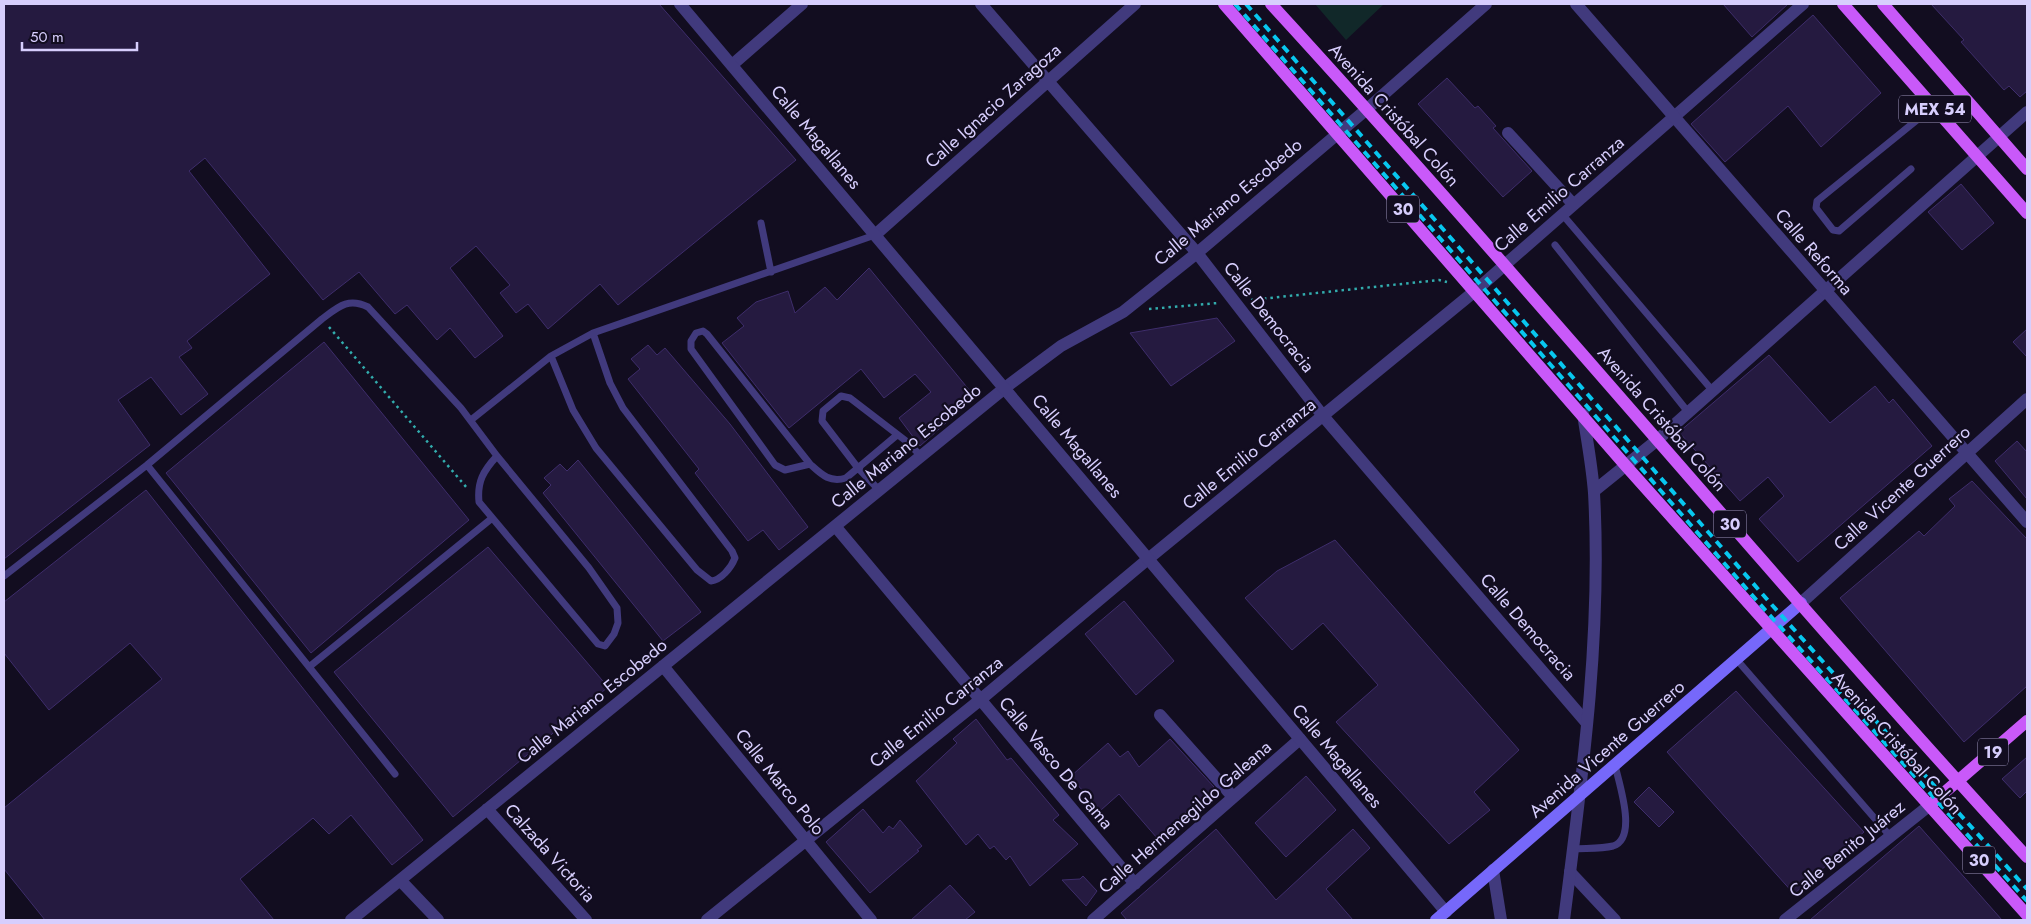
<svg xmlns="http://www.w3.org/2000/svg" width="2031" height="924" viewBox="0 0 2031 924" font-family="Jost,sans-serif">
<rect width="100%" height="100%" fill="#120d20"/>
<path fill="#112829" d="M1315,4H1384L1346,40Z"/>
<path fill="#251a40" stroke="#3e2d6b" d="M4,4H659L796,160L618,305L600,284L548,329L528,304L516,313L500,293L510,285L476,246L450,268L503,336L475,358L450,328L437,340L407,305L395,314L359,272L323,300L205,158L189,171L270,274L187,341L192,348L179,357L208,394L181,415L151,377L118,400L150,445L4,559Z
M1723,4H1788L1752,37Z
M1931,4H2027V91L2020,97L2009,86L2004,90L1961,42L1964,40Z
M1813,15L1881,93L1821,147L1788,106L1725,162L1691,124Z
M1447,78L1475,108L1478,106L1496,126L1493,128L1532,171L1503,197L1418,104Z
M1961,184L1994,223L1962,250L1928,212Z
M869,268L975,397L920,446L899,418L931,392L915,374L884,398L861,369L789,428L722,343L744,326L737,318L756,302L788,291L795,313L825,287L837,300Z
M1217,318L1235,341L1171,386L1130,333Z
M2027,329V357L2013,342Z
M324,342L469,520L311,653L166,473Z
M648,345L657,355L665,348L730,424L808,527L779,550L763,530L748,541L695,473L699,469L628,379L640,369L631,359Z
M1769,355L1830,423L1875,386L1889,403L1893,399L1932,446L1798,562L1759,519L1784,496L1768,477L1740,501L1679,432Z
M2017,441L2027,452V499L1995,461Z
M578,460L701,612L663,641L543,493L551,485L544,478L560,464L567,471Z
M1972,481L2027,539V686L1964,742L1840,598L1919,531L1924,536L1955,506L1949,499Z
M146,490L423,840L392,865L351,815L329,834L313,818L240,879L274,920H45L4,869V808L162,679L130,643L49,710L4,653V602Z
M1335,540L1519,750L1474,792L1490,810L1449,844L1336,722L1378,685L1323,623L1292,650L1245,598L1277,571Z
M488,547L608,687L453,817L334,672Z
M1124,601L1174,661L1136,695L1085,634Z
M1736,691L1864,832L1794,894L1667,752Z
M976,719L1007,760L1011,758L1059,815L1053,820L1078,844L1030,886L1010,856L1006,860L994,846L990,849L978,834L966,845L916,781L957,743L953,739Z
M1170,739L1214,787L1157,838L1119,794L1101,810L1070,777L1108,743L1120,757L1128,751L1139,767Z
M2027,757V791L2020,798L2002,779Z
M1306,776L1336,810L1286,857L1255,823Z
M1649,787L1674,812L1659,827L1634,802Z
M863,809L883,833L889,826L893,829L900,820L922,846L917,850L919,851L870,893L826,842Z
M1919,826L2002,920H1810Z
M1216,829L1276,900L1353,829L1370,848L1326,889L1353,920H1127L1121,913Z
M1083,876L1097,891L1086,906L1062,880L1080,879Z
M950,885L975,912L965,920H911Z"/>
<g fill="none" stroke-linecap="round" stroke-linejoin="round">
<path stroke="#32acad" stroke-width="2.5" stroke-dasharray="2.5 4" stroke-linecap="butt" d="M1251,300L1439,280L1447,282
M1149,309L1218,303
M329,327L467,488"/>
<path stroke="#413a7d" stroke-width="7" d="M1911,169L1839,231L1833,230L1816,208L1817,201L1933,107
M1562,214L1712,390
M761,223L771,272
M1555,245L1688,412
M551,356L573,410L596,448L697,570L711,581C721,580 731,568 735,558L732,551L623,408L610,383L593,333
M471,420L551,356L593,333L875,235
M810,464L785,470L775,465L691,349V341L696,333L703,331L707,334L810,464C821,474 829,483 846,478L897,435
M147,465L395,774
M879,490L858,468L822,421L823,411L841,396L850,398L906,441L921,456
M4,576L147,465L322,319C338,307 348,297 368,307L461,408L497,456C483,471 477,482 479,502L598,644L605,646L614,634L618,623L617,608L589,568L497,456
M1737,660L1890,836
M309,667L491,519
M1573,849C1585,848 1601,849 1613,846C1638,838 1619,784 1615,765"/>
<path stroke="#413a7d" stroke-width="12" d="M981,4L1197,253L1323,416L1586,722
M732,65L802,4
M1508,133L1573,204
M875,235L1135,4
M1656,441L2027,112
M835,526L1135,884
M663,666L871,920
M1160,715L1233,797
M487,809L586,920
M1493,870L1501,920
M1570,872L1615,920
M400,880L438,920
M351,920L1006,387L1061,346L1123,312L1197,253L1367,109L1486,4
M707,920L980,700L1148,559L1475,291L1803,4
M1093,920L1300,739
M1785,920L1930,805"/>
<path stroke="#413a7d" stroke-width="12" d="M680,4L1446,912
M1576,4L2027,522
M1594,491L1656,441
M1801,603L2027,399
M1564,920C1582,779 1602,635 1594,493C1592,466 1587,440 1583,414"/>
<path stroke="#7668fa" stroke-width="12" d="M1436,920L1801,603"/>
<path stroke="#c959f9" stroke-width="12" d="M1224,4L1626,466L2027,915
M1271,4C1528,284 1770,577 2027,857
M1843,4L2027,213
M1883,4L2027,169
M1930,805L2027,721"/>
<path stroke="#08c7ef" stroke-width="4" stroke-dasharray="8 6" stroke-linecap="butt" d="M1235,4L1766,611L2027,901
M1246,4L1772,605L2027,889"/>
</g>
<g text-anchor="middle" stroke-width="4.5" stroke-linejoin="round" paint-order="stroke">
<g fill="#120d20" stroke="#9c94bb" stroke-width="1">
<rect x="1899" y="95.5" width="72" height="27" rx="4"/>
<rect x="1387" y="195.5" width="32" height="27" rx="4"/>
<rect x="1714" y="510.5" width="32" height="27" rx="4"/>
<rect x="1978" y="738.5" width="30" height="27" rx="4"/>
<rect x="1963" y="846.5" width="32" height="27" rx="4"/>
</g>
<g font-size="16" font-weight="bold" fill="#d7cefd">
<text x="1935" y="115">MEX 54</text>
<text x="1403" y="215">30</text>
<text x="1730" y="530">30</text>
<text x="1993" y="758">19</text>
<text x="1979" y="866">30</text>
</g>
<g font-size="18" fill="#d7cefd" stroke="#120d20">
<text transform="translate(993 106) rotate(-42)" y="6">Calle Ignacio Zaragoza</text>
<text transform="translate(1394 115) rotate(48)" y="6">Avenida Cristóbal Colón</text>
<text transform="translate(816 137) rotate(50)" y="6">Calle Magallanes</text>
<text transform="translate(1559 194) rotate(-41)" y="6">Calle Emilio Carranza</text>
<text transform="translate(1228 202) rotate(-40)" y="6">Calle Mariano Escobedo</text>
<text transform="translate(1814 252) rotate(49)" y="6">Calle Reforma</text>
<text transform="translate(1269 317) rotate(52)" y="6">Calle Democracia</text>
<text transform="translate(1662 419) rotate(49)" y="6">Avenida Cristóbal Colón</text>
<text transform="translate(906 446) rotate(-39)" y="6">Calle Mariano Escobedo</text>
<text transform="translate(1077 446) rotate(50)" y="6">Calle Magallanes</text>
<text transform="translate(1249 454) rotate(-39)" y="6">Calle Emilio Carranza</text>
<text transform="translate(1902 488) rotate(-42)" y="6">Calle Vicente Guerrero</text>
<text transform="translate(1528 627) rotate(49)" y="6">Calle Democracia</text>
<text transform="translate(592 701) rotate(-39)" y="6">Calle Mariano Escobedo</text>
<text transform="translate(936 712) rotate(-39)" y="6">Calle Emilio Carranza</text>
<text transform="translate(1897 743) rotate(48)" y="6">Avenida Cristóbal Colón</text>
<text transform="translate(1607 749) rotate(-41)" y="6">Avenida Vicente Guerrero</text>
<text transform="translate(1337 756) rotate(50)" y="6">Calle Magallanes</text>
<text transform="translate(1056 763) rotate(50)" y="6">Calle Vasco De Gama</text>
<text transform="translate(780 782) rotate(51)" y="6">Calle Marco Polo</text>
<text transform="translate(1185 817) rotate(-41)" y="6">Calle Hermenegildo Galeana</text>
<text transform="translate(1847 849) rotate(-39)" y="6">Calle Benito Juárez</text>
<text transform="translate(550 853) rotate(48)" y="6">Calzada Victoria</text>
</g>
</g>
<rect width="2031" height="924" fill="none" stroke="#d7cefd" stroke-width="10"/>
<path d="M22 42v8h115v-8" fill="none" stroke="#d7cefd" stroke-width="2.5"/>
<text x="30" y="42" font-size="15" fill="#d7cefd" stroke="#120d20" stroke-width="4" paint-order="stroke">50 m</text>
</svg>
